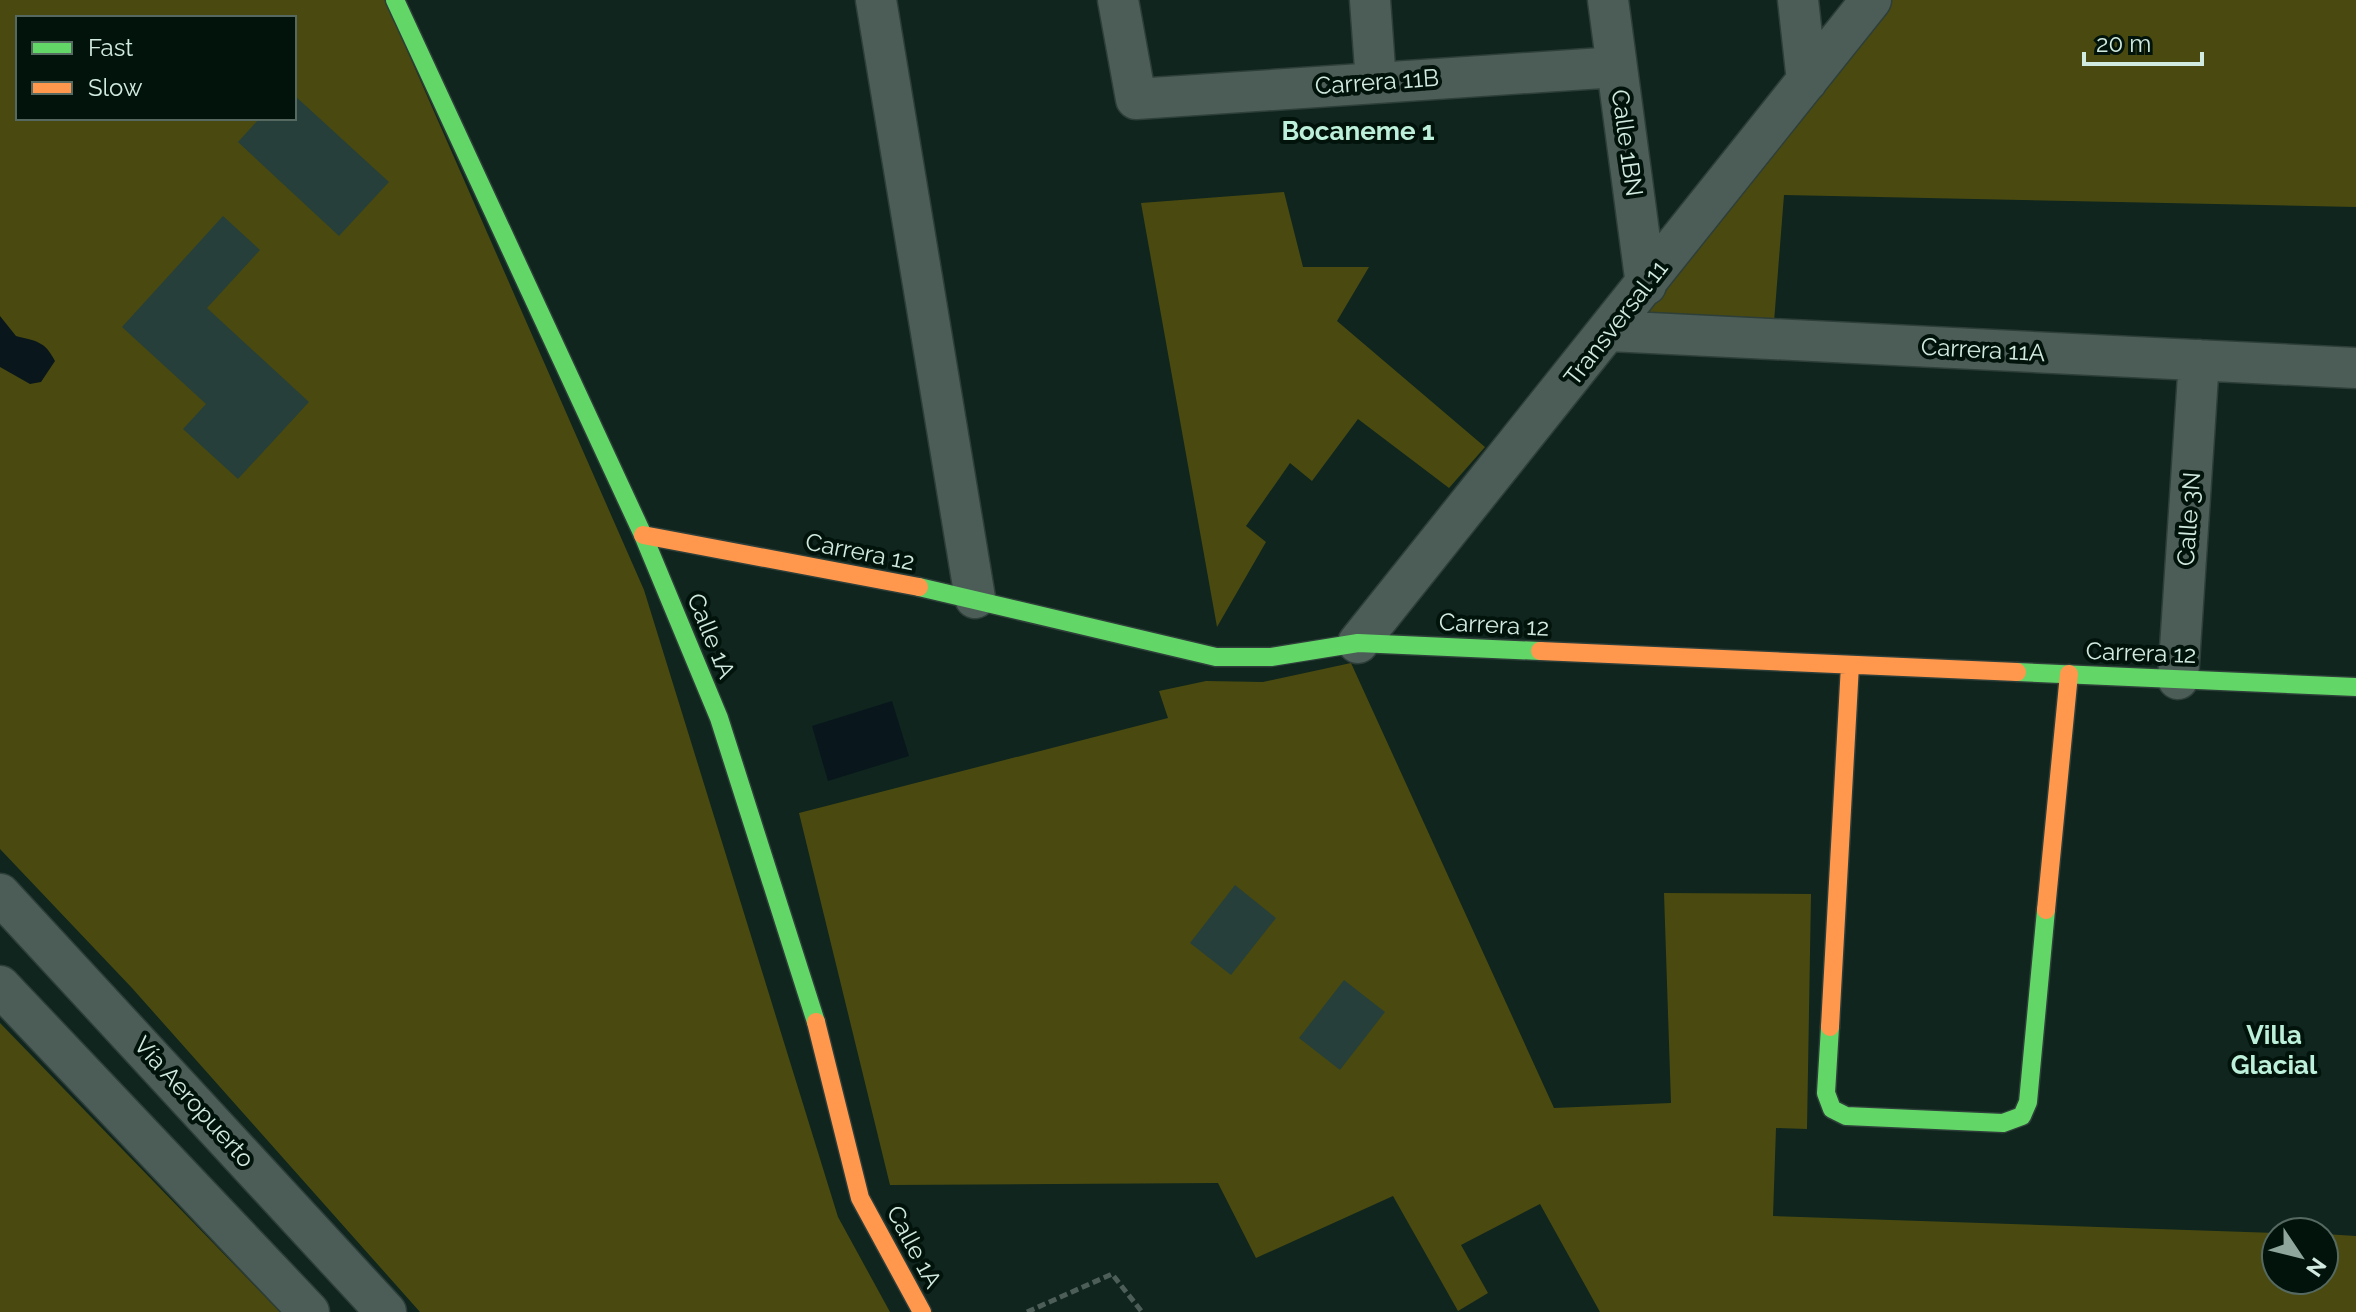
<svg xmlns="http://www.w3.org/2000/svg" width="2356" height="1312" viewBox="0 0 2356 1312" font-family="Raleway,sans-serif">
<rect width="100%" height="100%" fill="#0f251e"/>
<path fill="#4a4a10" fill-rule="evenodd" d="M0,0H385L644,590L838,1217L890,1312H420L132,988L0,849ZM18,18H294V118H18Z
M1891,0H2356V207L1784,195L1774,322L1643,314Z
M1284,192L1303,267H1369L1337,321L1485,447L1449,488L1358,419L1312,481L1290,463L1246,526L1266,542L1217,627L1141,203Z
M1351,663L1554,1108L1671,1103L1664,893L1811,894L1807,1129L1776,1128L1773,1216L2276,1233V1280H2324V1234L2356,1236V1312H1600L1540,1204L1461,1245L1488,1293L1458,1311L1393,1196L1256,1258L1218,1183L890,1185L799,813L1168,718L1159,691L1206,681L1263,682Z
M0,1023L280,1312H0Z"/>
<path fill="#09171c" d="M0,316L16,336C36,341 45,341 55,361L41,382L30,384L0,367Z
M892,701L909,756L828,781L812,726Z"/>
<path fill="#263f3a" d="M294,95L389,182L339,236L238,142L260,118H294Z
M223,216L260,250L207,308L309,402L238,479L183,429L206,404L122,327Z
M1235,885L1276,918L1231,975L1190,943Z
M1344,980L1385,1012L1340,1070L1299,1038Z"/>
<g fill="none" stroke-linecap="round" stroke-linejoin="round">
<g stroke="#2e3e39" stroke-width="43">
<path id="street" d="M876,0L975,598
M1118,0L1136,99L1617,67
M1370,0L1376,82
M1608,0L1646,285
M1798,0L1807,81
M1610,331L2356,368
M1358,643L1871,0
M2178,679L2199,360
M0,894L386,1312
M0,986L309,1312"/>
</g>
<g stroke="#2e3e39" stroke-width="21">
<path id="fast" d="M395,0L643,535L719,718L816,1022
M919,587L1216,657H1271L1358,643L1540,651
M2017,672L2356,687
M1830,1027L1826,1093L1832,1109L1846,1116L2003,1123L2022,1116L2028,1102L2046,910"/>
</g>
<g stroke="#2e3e39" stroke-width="21">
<path id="slow" d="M643,535L919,587
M1540,651L2017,672
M2046,910L2069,674
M816,1022L860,1198L922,1312
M1830,1027L1850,665"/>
</g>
<path stroke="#4d5e58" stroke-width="5" stroke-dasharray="8 4" stroke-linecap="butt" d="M1027,1312L1112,1274L1142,1312"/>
<use href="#street" stroke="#4c5d57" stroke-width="40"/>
<use href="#fast" stroke="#63d668" stroke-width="18"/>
<use href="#slow" stroke="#ff974d" stroke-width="18"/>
</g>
<g text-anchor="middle" stroke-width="8" stroke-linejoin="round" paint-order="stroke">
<g font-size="24" fill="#d2ebe0" stroke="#02130c">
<text transform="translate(1377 82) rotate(-4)" y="8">Carrera 11B</text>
<text transform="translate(1627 143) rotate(82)" y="8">Calle 1BN</text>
<text transform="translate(1616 323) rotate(-52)" y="8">Transversal 11</text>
<text transform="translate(1983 350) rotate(3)" y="8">Carrera 11A</text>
<text transform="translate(2189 519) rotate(-86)" y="8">Calle 3N</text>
<text transform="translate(860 552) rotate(11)" y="8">Carrera 12</text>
<text transform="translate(1494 625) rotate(3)" y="8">Carrera 12</text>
<text transform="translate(711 636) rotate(68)" y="8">Calle 1A</text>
<text transform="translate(2141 653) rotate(2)" y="8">Carrera 12</text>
<text transform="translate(194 1102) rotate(48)" y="8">Vía Aeropuerto</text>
<text transform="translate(914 1247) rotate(62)" y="8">Calle 1A</text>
</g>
<g font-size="26" font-weight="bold" fill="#bdf0da" stroke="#02130c">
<text x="1358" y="140">Bocaneme 1</text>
<text x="2274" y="1044">Villa<tspan x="2274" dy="30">Glacial</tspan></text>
</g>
</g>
<rect x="16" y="16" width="280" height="104" fill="#02130c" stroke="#556961" stroke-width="2"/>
<rect x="32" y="42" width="40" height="12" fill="#63d668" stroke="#556961" stroke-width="2"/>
<text x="88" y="56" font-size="24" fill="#d2ebe0">Fast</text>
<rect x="32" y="82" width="40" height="12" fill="#ff974d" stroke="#556961" stroke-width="2"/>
<text x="88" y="96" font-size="24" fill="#d2ebe0">Slow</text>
<g transform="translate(2300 1256) rotate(125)"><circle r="38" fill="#02130c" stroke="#556961" stroke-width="2"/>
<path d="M0-6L14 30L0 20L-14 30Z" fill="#8ea69c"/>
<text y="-12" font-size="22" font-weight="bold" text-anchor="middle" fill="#d2ebe0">N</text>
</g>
<path d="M2084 52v12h118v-12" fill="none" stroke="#d2ebe0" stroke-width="4"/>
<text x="2096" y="52" font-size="24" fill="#d2ebe0" stroke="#02130c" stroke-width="6" paint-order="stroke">20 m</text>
</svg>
